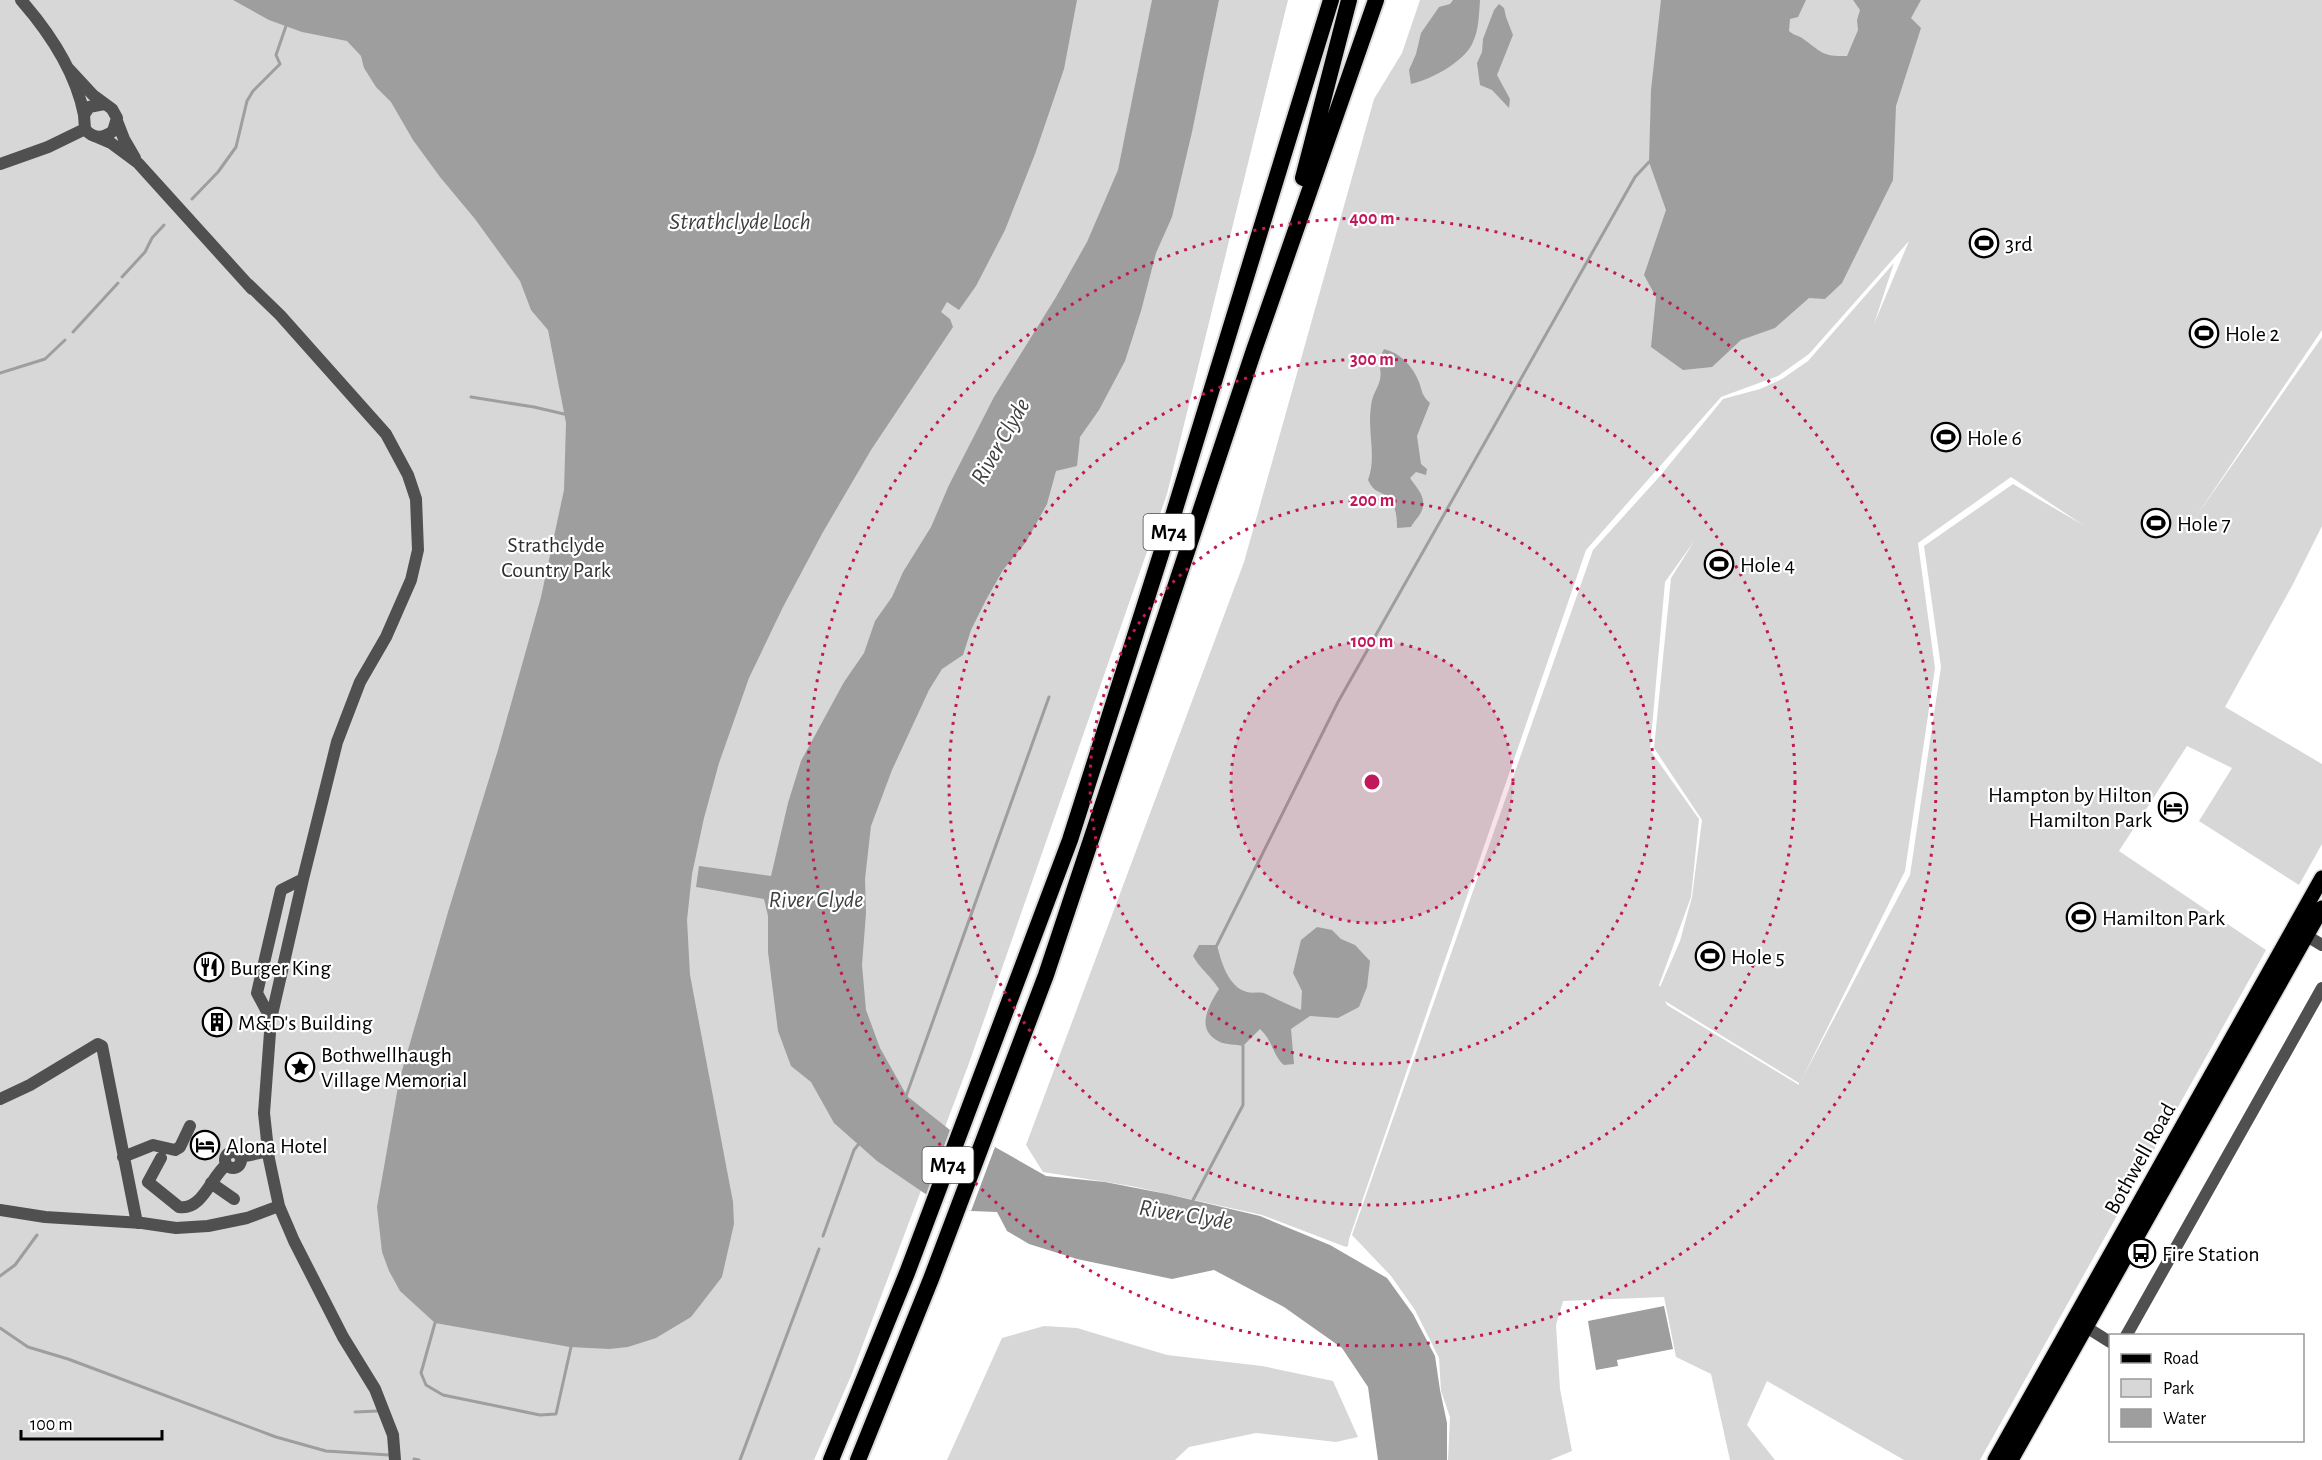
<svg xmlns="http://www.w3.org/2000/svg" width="2322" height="1460" viewBox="0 0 2322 1460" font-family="'Alegreya Sans',sans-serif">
<rect width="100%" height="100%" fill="#fff"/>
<path fill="#d7d7d7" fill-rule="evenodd" d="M0,0H1288L1167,494L968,1066L851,1376L814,1460H0Z
M1420,0H2322V330L2195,518L2322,337V526L2292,586L2225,707L2322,764V844L2299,885L2199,821L2232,768L2187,746L2119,851L2266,950L1980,1460H1904L1767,1381L1747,1425L1775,1460H1730L1711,1374L1676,1357L1664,1297L1563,1301L1556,1325L1560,1389L1572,1451L1550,1460H1448L1450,1417L1441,1391L1439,1358L1415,1310L1391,1276L1352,1235L1593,550L1660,476L1723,399L1760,389L1782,379L1808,361L1894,263L1874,324L1909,241L1809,354L1778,376L1721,397L1586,550L1349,1239L1348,1246L1346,1247L1262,1215L1131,1186L1043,1172L1026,1145L1244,562L1374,99L1402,53ZM2011,477L2083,525L2013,484L1924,546L1941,667L1910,875L1802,1079L1905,871L1935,668L1918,543ZM1695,540L1671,578L1654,748L1702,820L1692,897L1680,941L1660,987L1659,985L1691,897L1699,819L1650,750L1665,582ZM1665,1001L1799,1083V1085L1667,1005Z
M1044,1326L1077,1328L1167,1355L1262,1366L1333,1381L1358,1437L1336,1442L1256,1433L1189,1447L1175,1460H947L1002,1338Z"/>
<path fill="#9e9e9e" d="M233,0H1077L1064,69L1035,154L1005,230L976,286L959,310L947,302L941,312L950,319L953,327L871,450L823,532L783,607L749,678L719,763L704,818L692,874L687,920L690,975L733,1202L734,1224L722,1277L691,1317L656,1338L628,1347L609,1349L570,1347L435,1323L400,1291L389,1271L382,1252L377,1207L399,1081L448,912L498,750L541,597L564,490L566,423L548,330L531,310L520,281L475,219L440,177L413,140L391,102L376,87L364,68L361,56L347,41L302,32L269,20Z
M1152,0H1219L1192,132L1172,217L1156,253L1141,311L1125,361L1099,410L1080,437L1077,466L1056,471L1047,504L1026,542L1003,570L986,600L971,630L963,655L942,669L929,690L892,770L871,826L865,879L866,913L862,965L866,1010L880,1048L907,1096L950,1130L995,1147L1046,1176L1105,1182L1167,1194L1260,1216L1330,1245L1387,1278L1413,1314L1435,1356L1440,1390L1447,1423V1460H1378L1368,1387L1342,1348L1284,1307L1214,1270L1172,1279L1077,1259L1029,1244L1007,1231L997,1212L971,1211L927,1195L877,1161L834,1123L811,1082L791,1066L778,1031L768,952V916L764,899L696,887L699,866L771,876L788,803L801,761L844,682L864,653L875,621L892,597L903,572L931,527L949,485L994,397L1056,297L1087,242L1118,170Z
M1453,0H1480C1479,14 1479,29 1473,42C1466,61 1430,80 1411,84L1409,70L1416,54L1421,33L1439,7L1450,4Z
M1661,0H1806L1798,17L1790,19L1789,31C1793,35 1797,35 1802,38C1821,51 1821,57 1847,56L1858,30L1857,20L1860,10L1853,0H1921L1911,18L1921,28L1896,106L1893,180L1842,283L1825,299L1809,298L1775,328L1741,340L1712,367L1683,370L1651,347L1656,297L1644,275L1666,210L1649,162L1651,90Z
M1499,4L1504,8L1506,17L1513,35L1497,75L1510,99L1509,108L1492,90L1480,85L1477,63L1482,52L1483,39L1494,10Z
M1384,349C1400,353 1413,366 1419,382C1423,393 1421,394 1430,403L1417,436L1421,464L1427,469L1426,475L1416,472L1410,478C1416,487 1427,497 1422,510C1420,516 1414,521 1411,527L1397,528C1397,516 1396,504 1386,496C1376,489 1375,493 1368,480C1377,456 1367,432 1371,406C1373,387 1386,384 1378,361Z
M1317,927L1332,930L1341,939L1355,945L1370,961L1367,987L1359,1007L1338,1018L1310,1016L1291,1029L1294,1064L1284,1065C1273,1056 1273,1041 1260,1029L1243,1046C1236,1044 1226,1045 1220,1042C1194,1030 1209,1005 1219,989C1211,976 1200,969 1193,956L1199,945H1217C1221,961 1228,987 1247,992C1253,994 1260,991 1266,994C1278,1000 1289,1005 1301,1010L1302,991L1293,973L1301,940Z
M1664,1306L1673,1349L1617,1360L1618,1366L1596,1370L1588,1321Z"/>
<path fill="#fff" d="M950,1130L995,1147L971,1211L927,1195Z"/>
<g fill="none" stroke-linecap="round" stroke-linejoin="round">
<path stroke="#9e9e9e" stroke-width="3" d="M192,199L218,172L236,147L247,101L253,91L280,64L276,55L286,26
M122,277L145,252L152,238L164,225
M73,332L118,283
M0,373L45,359L65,340
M471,397L534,407L564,414
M1217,945L1338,702L1635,177L1649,162
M905,1099L1049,697
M1192,1202L1243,1105V1046
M823,1236L854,1150L861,1141
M0,1276L15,1265L37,1235
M435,1323L421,1373L426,1385L443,1395L540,1415L556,1414L571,1347
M0,1328L28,1347L68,1359L276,1437L326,1451L389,1455
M355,1412L378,1411
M414,1459L419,1460
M740,1460L819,1249"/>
<g stroke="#dbdbdb" stroke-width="18">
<path id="major" d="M1995,1460L2322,878
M2011,1460L2322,908"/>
</g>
<g stroke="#dbdbdb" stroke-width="20">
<path id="highway" d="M1303,178L1349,0
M831,1460L907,1273L1070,840L1168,532L1331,0
M858,1460L931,1279L1046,975L1254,350L1376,0"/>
</g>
<path stroke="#505050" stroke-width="12" d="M21,0C49,32 76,73 84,115
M68,68L93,95L112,109L117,118L113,131C103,139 93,139 85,129L84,115L89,107L104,104
M117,121L124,139L135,158
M97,137L111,143L138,163L252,289
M0,164L48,147L85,129
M248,284L280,315L386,434L408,475L416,499L418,550L411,580L386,637L360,682L337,742L303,879L271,1019L264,1113L269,1159L279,1206L294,1241L343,1337L375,1389L393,1435L395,1460
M2307,936L2322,945
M271,1019L257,993L281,890L303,879
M0,1099L30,1085L98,1044L102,1046L137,1223
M225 1160a8 8 0 1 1 16 0a8 8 0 1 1-16 0Z
M123,1157L153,1145L175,1150L180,1147L190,1126
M241,1157L269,1151
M161,1158L148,1182L179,1207C202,1211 211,1177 226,1165
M211,1183L234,1199
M0,1210L45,1217L142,1223L176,1228L208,1226L247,1218L279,1206
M2086,1327L2110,1342
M2126,1336L2322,988"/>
<use href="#major" stroke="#000" stroke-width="15"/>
<use href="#highway" stroke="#000" stroke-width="16"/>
</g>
<circle cx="1372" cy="782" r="141" fill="#c2185b" fill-opacity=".12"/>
<g fill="none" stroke="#c2185b" stroke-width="3" stroke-dasharray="3 6">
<circle cx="1372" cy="782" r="141"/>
<circle cx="1372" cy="782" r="282"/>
<circle cx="1372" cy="782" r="423"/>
<circle cx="1372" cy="782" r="564"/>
</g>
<defs>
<g id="stadium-ring" transform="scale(1.5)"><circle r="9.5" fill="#fff" stroke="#000" stroke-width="1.5"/><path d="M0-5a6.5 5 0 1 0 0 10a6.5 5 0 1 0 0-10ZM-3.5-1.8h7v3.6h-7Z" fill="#000"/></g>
<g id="hotel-ring" transform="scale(1.5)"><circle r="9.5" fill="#fff" stroke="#000" stroke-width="1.5"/><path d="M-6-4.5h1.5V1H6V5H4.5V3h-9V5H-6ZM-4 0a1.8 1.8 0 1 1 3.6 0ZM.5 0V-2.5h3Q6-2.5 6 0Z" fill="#000"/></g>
<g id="restaurant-ring" transform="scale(1.5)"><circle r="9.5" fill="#fff" stroke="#000" stroke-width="1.5"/><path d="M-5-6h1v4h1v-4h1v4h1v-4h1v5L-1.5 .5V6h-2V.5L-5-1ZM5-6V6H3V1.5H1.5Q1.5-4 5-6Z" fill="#000"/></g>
<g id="building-ring" transform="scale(1.5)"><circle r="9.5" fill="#fff" stroke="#000" stroke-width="1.5"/><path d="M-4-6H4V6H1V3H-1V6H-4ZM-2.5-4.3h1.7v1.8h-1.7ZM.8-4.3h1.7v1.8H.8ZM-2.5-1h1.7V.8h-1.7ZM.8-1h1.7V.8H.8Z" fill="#000"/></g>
<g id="sight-ring" transform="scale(1.5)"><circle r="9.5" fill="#fff" stroke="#000" stroke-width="1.5"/><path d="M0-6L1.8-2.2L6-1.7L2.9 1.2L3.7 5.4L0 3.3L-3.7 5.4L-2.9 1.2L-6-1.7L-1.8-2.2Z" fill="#000"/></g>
<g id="bus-ring" transform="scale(1.5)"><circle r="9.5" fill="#fff" stroke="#000" stroke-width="1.5"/><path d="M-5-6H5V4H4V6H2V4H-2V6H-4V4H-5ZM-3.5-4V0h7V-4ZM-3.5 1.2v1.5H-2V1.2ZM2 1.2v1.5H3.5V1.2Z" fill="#000"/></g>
</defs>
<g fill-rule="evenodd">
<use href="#stadium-ring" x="1984" y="243"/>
<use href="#stadium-ring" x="2204" y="333"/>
<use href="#stadium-ring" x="1946" y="437"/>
<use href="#stadium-ring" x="2156" y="523"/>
<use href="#stadium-ring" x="1719" y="564"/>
<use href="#hotel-ring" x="2173" y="807"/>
<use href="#stadium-ring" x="2081" y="917"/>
<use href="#stadium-ring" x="1710" y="956"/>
<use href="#restaurant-ring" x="209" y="967"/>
<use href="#building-ring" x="217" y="1022"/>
<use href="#sight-ring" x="300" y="1067"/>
<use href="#hotel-ring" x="205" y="1145"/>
<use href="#bus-ring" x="2141" y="1253"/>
</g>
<g text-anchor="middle" stroke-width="4.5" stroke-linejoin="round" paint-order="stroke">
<g fill="#fff" stroke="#4c4c4c" stroke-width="1.5">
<rect x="1143.5" y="514" width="51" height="36" rx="4.5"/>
<rect x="922.5" y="1147" width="51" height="36" rx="4.5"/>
</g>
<g font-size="21" font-weight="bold" fill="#000">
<text x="1169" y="539">M74</text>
<text x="948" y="1172">M74</text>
</g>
<g font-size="22" fill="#000" stroke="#fff" text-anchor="start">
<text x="2005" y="251">3rd</text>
<text x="2225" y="341">Hole 2</text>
<text x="1967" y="445">Hole 6</text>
<text x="2177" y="531">Hole 7</text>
<text x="1740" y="572">Hole 4</text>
<text x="2152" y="802" text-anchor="end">Hampton by Hilton<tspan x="2152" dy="25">Hamilton Park</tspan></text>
<text x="2102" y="925">Hamilton Park</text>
<text x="1731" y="964">Hole 5</text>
<text x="230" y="975">Burger King</text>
<text x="238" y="1030">M&amp;D's Building</text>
<text x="321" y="1062">Bothwellhaugh<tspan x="321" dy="25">Village Memorial</tspan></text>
<text x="226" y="1153">Alona Hotel</text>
<text x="2162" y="1261">Fire Station</text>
</g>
<g font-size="22" fill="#2e2e2e" stroke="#fff">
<text x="556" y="552">Strathclyde<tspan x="556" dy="25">Country Park</tspan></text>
</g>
<g font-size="22" fill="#000" stroke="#fff">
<text transform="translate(2139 1158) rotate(-61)" y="8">Bothwell Road</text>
</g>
<g font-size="24" font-style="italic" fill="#3f3f3f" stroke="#fff">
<text x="740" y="229">Strathclyde Loch</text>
<text transform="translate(1000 441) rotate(-60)" y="8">River Clyde</text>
<text x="816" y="907">River Clyde</text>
<text transform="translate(1186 1214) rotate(9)" y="8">River Clyde</text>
</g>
</g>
<circle cx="1372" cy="782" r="9" fill="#c2185b" stroke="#fff" stroke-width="3"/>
<g font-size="18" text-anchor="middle" font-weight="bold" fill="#c2185b" stroke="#fff" stroke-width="4.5" stroke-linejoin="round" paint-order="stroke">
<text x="1372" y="224">400 m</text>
<text x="1372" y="365">300 m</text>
<text x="1372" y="506">200 m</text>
<text x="1372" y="647">100 m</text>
</g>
<rect x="2109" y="1334" width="195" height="108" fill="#ffffff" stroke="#999999" stroke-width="1.5"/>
<rect x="2121" y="1354" width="30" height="9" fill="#000000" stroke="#999999" stroke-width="1.5"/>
<text x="2163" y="1364" font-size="18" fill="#000000">Road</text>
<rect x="2121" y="1379" width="30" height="18" fill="#d7d7d7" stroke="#999999" stroke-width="1.5"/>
<text x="2163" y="1394" font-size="18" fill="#000000">Park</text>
<rect x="2121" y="1409" width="30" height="18" fill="#9e9e9e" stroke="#999999" stroke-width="1.5"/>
<text x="2163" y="1424" font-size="18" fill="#000000">Water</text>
<path d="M21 1430v9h141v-9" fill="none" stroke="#000000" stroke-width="3"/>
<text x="30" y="1430" font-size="18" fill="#000000" stroke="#ffffff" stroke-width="4.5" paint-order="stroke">100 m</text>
</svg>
